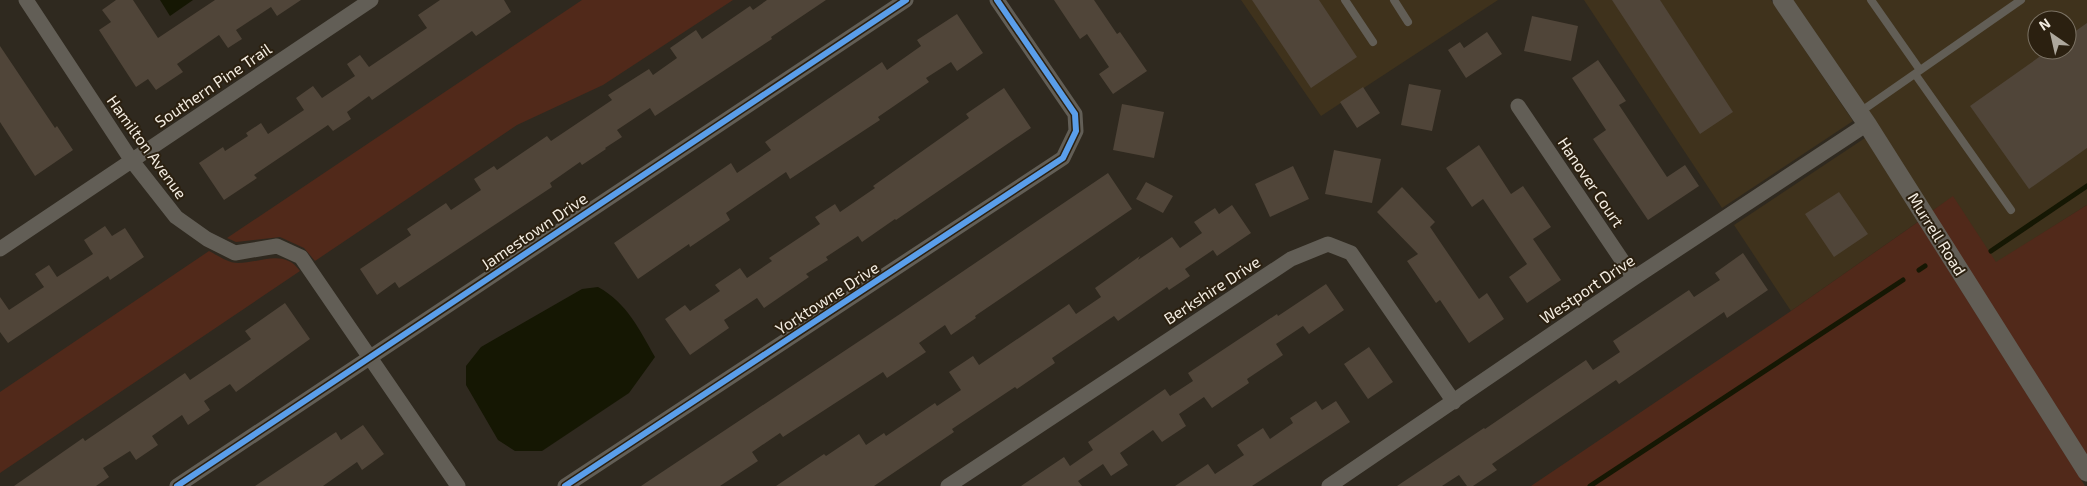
<svg xmlns="http://www.w3.org/2000/svg" width="2087" height="486" viewBox="0 0 2087 486" font-family="'Exo 2',sans-serif">
<rect width="100%" height="100%" fill="#2f291f"/>
<path fill="#3f321c" fill-rule="evenodd" d="M1241,0H1498L1321,116Z
M1584,0H1771L1853,121L1722,208Z
M1793,0H2087V205L1996,263L1953,197L1932,211ZM2037,20H2067V50H2037Z
M1865,138L1918,222L1791,311L1734,225Z"/>
<path fill="#51291a" d="M582,0H733L603,85L517,125L315,261L304,248L280,237L236,242L227,238Z
M1953,196L1996,262L2087,205V455L1932,211Z
M1918,222L2085,486H1531L1791,311Z
M209,251C217,255 228,263 238,263C260,263 284,248 300,271L0,473V392Z"/>
<path fill="#151703" d="M160,0H193L170,16Z
M598,287C627,303 639,329 655,357L629,393L542,451H515L498,440L466,385V366L481,347L582,289Z"/>
<g fill="none" stroke-linecap="round" stroke-linejoin="round">
<path stroke="#151703" stroke-width="5" d="M1991,251L2087,186
M1919,270L1925,266
M1590,486L1903,280"/>
</g>
<path fill="#504539" d="M116,0H133L158,38L215,0H301L277,16L271,7L236,30L242,39L228,48L219,35L177,64L183,72L156,90L148,79L136,87L99,30L111,22L102,10Z
M440,0H504L511,12L476,36L472,31L372,100L369,96L347,112L351,119L333,131L328,125L254,175L257,178L224,200L199,163L223,147L225,151L248,136L246,133L261,123L268,134L304,110L296,98L313,86L322,98L355,76L347,64L360,55L369,67L427,28L418,15Z
M767,0H826L771,37L772,39L655,116L650,108L617,130L622,137L605,148L606,149L582,165L580,162L550,183L552,187L399,288L395,282L377,295L360,269L411,235L407,229L446,203L451,210L481,190L474,179L494,166L497,170L547,136L551,141L612,100L608,95L649,69L653,75L677,58L670,48L696,30L702,39L750,6L753,10Z
M1054,0H1094L1117,34L1120,32L1147,71L1113,94L1099,74L1109,67L1087,34L1080,39Z
M1252,0H1319L1357,57L1311,88Z
M1612,0H1660L1733,112L1700,134Z
M957,14L983,53L957,71L951,62L926,78L929,82L878,117L880,120L790,179L786,172L726,213L730,220L690,247L689,244L638,279L614,243L731,163L737,173L771,150L765,142L882,62L887,70L921,46L917,40Z
M1532,16L1578,26L1571,61L1524,51Z
M2087,23V148L2029,189L1970,106L2049,50H2067V37Z
M1487,32L1502,54L1466,78L1448,50L1460,42L1464,48Z
M0,46L55,128L57,126L73,150L35,176L0,122Z
M1598,60L1626,101L1619,105L1667,177L1685,165L1699,186L1648,220L1593,139L1606,130L1572,78Z
M1409,84L1441,90L1432,131L1401,125Z
M1363,87L1380,113L1357,128L1340,102Z
M1004,88L1031,128L896,220L895,219L862,242L858,236L826,257L828,260L806,274L809,277L764,308L757,298L724,320L729,328L690,355L665,319L685,305L690,311L720,291L715,285L740,268L747,278L772,261L769,258L820,224L815,217L835,204L840,212L875,188L873,186L969,118L966,114Z
M1122,104L1164,112L1154,158L1113,150Z
M1479,145L1511,194L1523,186L1551,227L1533,239L1561,280L1527,303L1509,277L1527,264L1483,199L1472,207L1446,168Z
M1334,150L1381,159L1372,203L1325,194Z
M1293,166L1309,199L1270,217L1255,184Z
M1108,173L1132,209L975,316L976,318L951,335L945,325L919,343L926,352L887,378L883,372L783,437L780,433L752,452L758,461L720,486H641L900,314Z
M1146,182L1173,196L1163,213L1136,199Z
M1402,187L1435,222L1430,227L1479,299L1487,293L1504,319L1469,343L1440,300L1436,303L1407,261L1418,254L1377,212Z
M1839,192L1868,234L1834,257L1805,214Z
M1232,205L1251,233L1217,256L1213,250L1185,269L1190,276L1169,290L1167,287L1118,321L1114,316L1052,358L1055,363L1017,389L1015,387L952,429L954,432L874,486H776L824,454L826,456L859,434L866,445L884,433L886,436L935,403L937,406L961,390L949,372L973,356L979,365L1069,304L1076,314L1101,297L1095,288L1140,256L1138,260L1172,237L1180,248L1202,233L1194,222L1215,208L1219,214Z
M105,226L112,236L125,228L144,257L110,280L108,276L8,343L0,332V297L9,310L44,287L35,274L49,265L57,277L93,254L84,240Z
M1743,253L1768,290L1727,318L1724,312L1619,384L1616,380L1492,464L1497,470L1473,486H1467L1459,475L1442,486H1397L1484,428L1485,429L1586,360L1593,370L1620,352L1613,341L1689,290L1694,297L1720,280L1715,273Z
M1326,284L1344,310L1309,334L1303,326L1276,344L1283,355L1247,379L1249,383L1212,408L1204,397L1179,414L1186,426L1162,442L1153,430L1120,453L1128,465L1111,476L1103,464L1078,481L1082,486H1021L1064,457L1070,466L1093,450L1088,442L1165,389L1170,396L1193,381L1188,373L1277,314L1278,316Z
M285,303L310,339L236,392L230,384L204,401L210,410L188,425L182,415L152,436L158,445L136,460L130,451L103,468L109,477L96,486H14L83,438L85,441L185,373L190,380L251,339L245,331Z
M1369,347L1393,382L1368,399L1344,364Z
M1316,401L1322,410L1336,401L1350,422L1252,486H1175L1208,464L1215,474L1244,455L1237,445L1263,428L1270,439L1293,423L1290,418Z
M363,425L384,454L362,470L357,462L323,486H255L336,432L341,440Z"/>
<g fill="none" stroke-linecap="round" stroke-linejoin="round">
<path stroke="#625e56" stroke-width="8" d="M1345,0L1373,42
M1394,0L1408,22
M1871,0L1920,70
M1915,74L2011,210
M1860,112L2021,0"/>
<path stroke="#625e56" stroke-width="15" d="M26,0L132,161L176,217L207,239L235,253L277,246L301,257L458,486
M1518,106L1634,278
M0,249L371,0
M177,486L906,0
M565,486L1063,158L1076,131L1075,114L997,0
M948,486L1291,259L1328,244L1351,253L1454,402
M1329,486L1634,278L1867,124"/>
<path stroke="#625e56" stroke-width="19" d="M1782,0L1867,124L2087,472"/>
<g stroke="#2b2010" stroke-width="9">
<path id="cycleway" d="M177,486L906,0
M565,486L1063,158L1076,131L1075,114L997,0"/>
</g>
<use href="#cycleway" stroke="#5a9eea" stroke-width="6"/>
</g>
<g text-anchor="middle" stroke-width="4" stroke-linejoin="round" paint-order="stroke">
<g font-size="16" fill="#f3ece1" stroke="#2b2010">
<text transform="translate(213 85) rotate(-34)" y="6">Southern Pine Trail</text>
<text transform="translate(147 147) rotate(54)" y="6">Hamilton Avenue</text>
<text transform="translate(1591 182) rotate(56)" y="6">Hanover Court</text>
<text transform="translate(534 231) rotate(-34)" y="6">Jamestown Drive</text>
<text transform="translate(1937 234) rotate(58)" y="6">Murrell Road</text>
<text transform="translate(1587 289) rotate(-34)" y="6">Westport Drive</text>
<text transform="translate(1212 290) rotate(-33)" y="6">Berkshire Drive</text>
<text transform="translate(827 298) rotate(-33)" y="6">Yorktowne Drive</text>
</g>
</g>
<g transform="translate(2052 35) rotate(326)"><circle r="24" fill="#2b2010" stroke="#7b7264"/>
<path d="M0-4L9 19L0 12L-9 19Z" fill="#aea89d"/>
<text y="-8" font-size="14" font-weight="bold" text-anchor="middle" fill="#f3ece1">N</text>
</g>
</svg>
